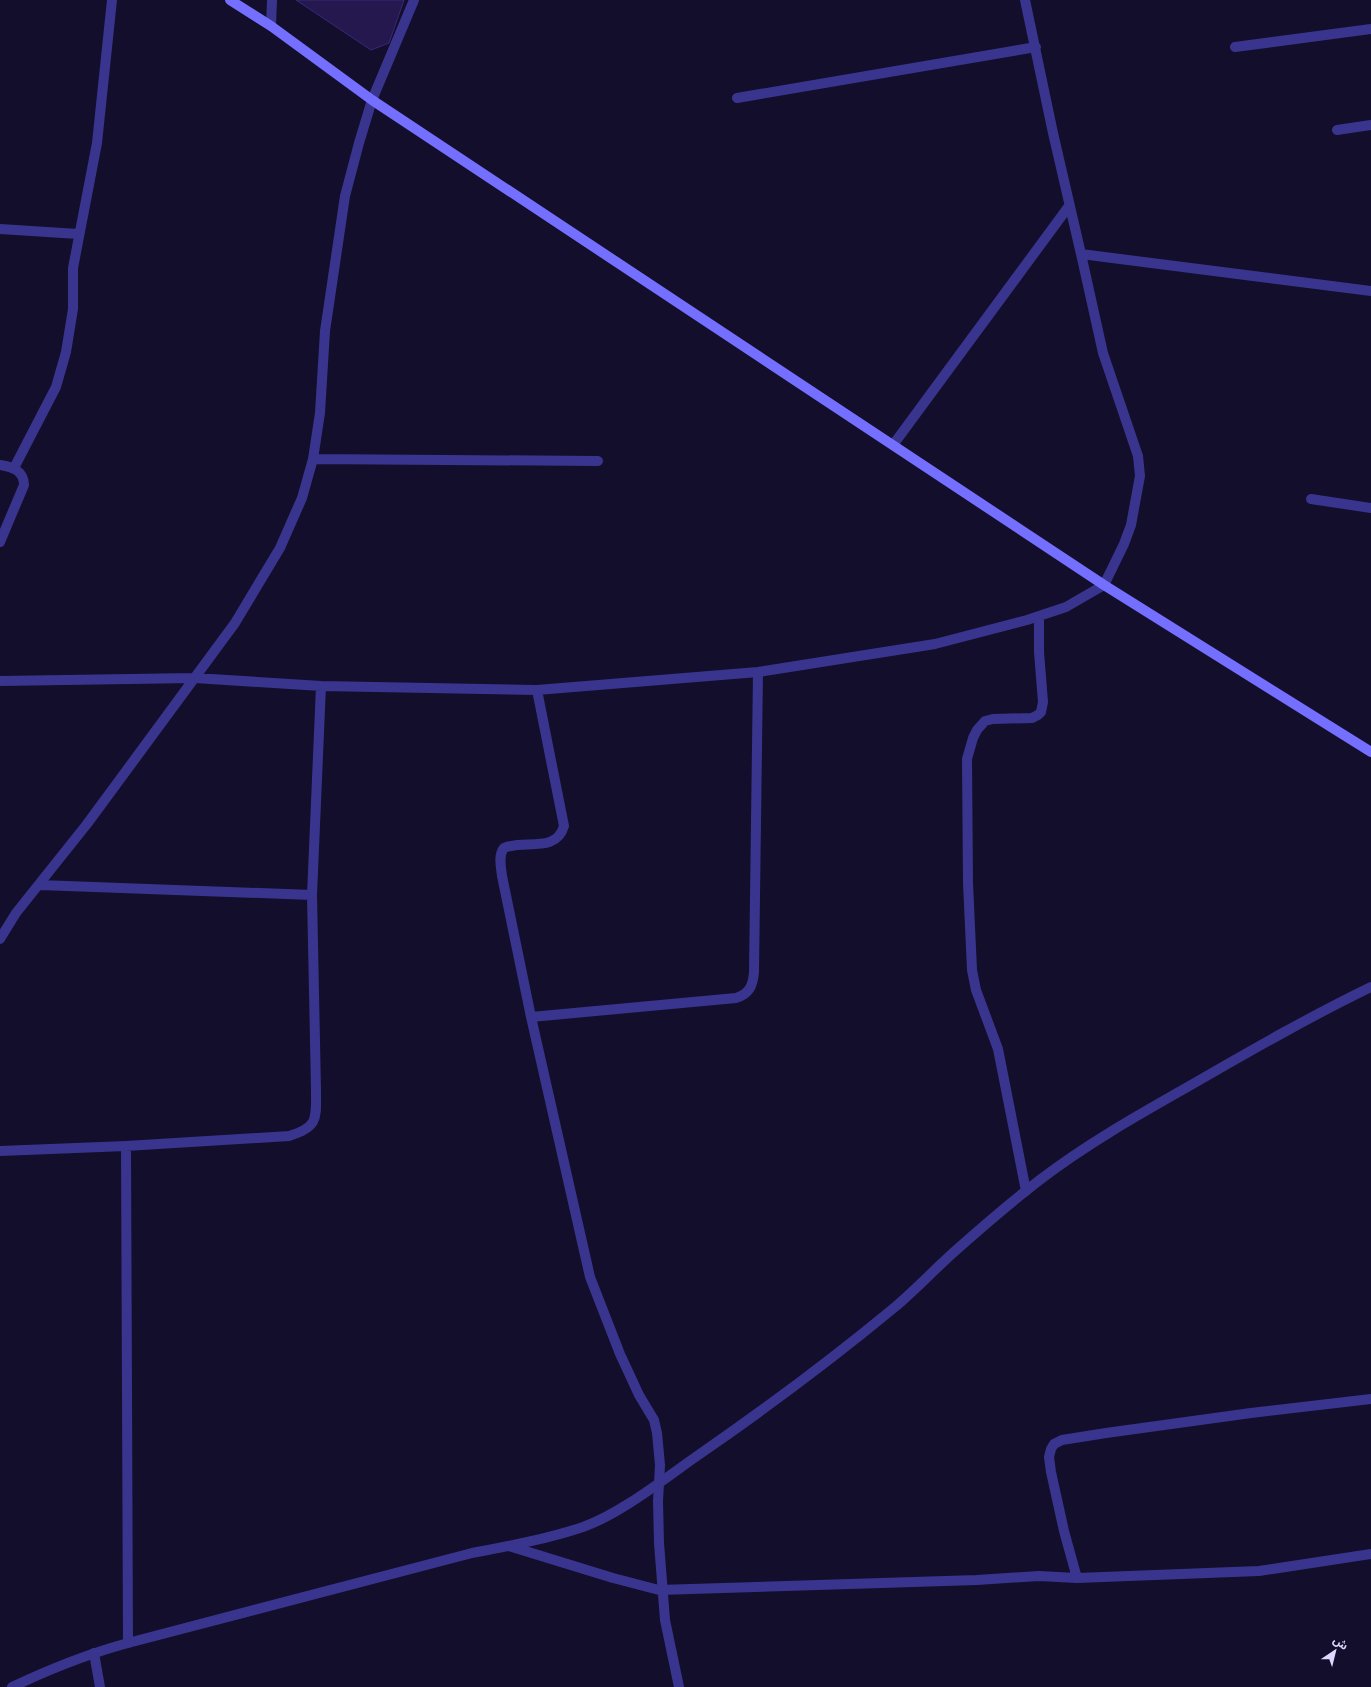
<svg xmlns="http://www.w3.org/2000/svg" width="1371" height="1687" viewBox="0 0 1371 1687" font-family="Karla,'Noto Sans Arabic',sans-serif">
<rect width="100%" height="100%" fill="#130e2b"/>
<path fill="#24184e" stroke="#39287c" d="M296,0H404L389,43L371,50Z"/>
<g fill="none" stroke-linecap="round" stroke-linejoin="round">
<path stroke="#39358e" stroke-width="10" d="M1025,0L1053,133L1081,254
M271,26L272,0
M1235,47L1371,29
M737,98L1036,47
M1337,130L1371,125
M0,229L78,234
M893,445L1069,206
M313,459L598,461
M0,465C13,467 24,471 24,485L0,542
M14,468L56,387L66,352L73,309V268L97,143L112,0
M1311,499L1371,508
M0,681L195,678L321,686L537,690L758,672L935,644L1027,620L1066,607L1104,585L1124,544L1131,525L1140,476L1138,456L1103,353L1081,254L1371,291
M537,690L564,826C556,854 523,839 504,848C498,855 501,867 502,876L531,1017L590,1277L620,1354L639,1395L654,1420L657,1433L660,1465L658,1501L659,1543L665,1620L679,1687
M40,885L312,895
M0,939L16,913L87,824L235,623L280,548L302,498L313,459L320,413L325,331L345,196L359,143L372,100L414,0
M531,1017L736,998C749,994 753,986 754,972L758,672
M126,1146L128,1643
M0,1151L126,1146L289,1136C319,1127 316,1118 316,1090L312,895L321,686
M1026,1191L998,1049L976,990L972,970L968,883L967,759L973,738L977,730L985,721L993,719L1032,718L1038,715L1041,712L1043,702L1039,652V616
M509,1546L613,1578L659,1590L977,1580L1039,1576L1077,1578L1259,1571L1371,1554
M1077,1578L1064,1531L1051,1472L1049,1457L1051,1449L1054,1444L1062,1440L1106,1433L1251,1413L1371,1399
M94,1653L100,1687"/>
<path stroke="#39358e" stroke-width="10" d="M12,1687C50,1669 87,1654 128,1643L472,1553C509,1546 547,1539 583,1527C620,1514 664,1479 697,1456C765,1409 831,1360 895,1307C915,1290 934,1270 954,1252C982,1227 1011,1202 1041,1179C1088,1143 1140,1114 1191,1085C1250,1051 1309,1017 1371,987"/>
<path stroke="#746fff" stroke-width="10" d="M230,0L271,26L372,100L1104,585L1371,752"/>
</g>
<g transform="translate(1335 1651) rotate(35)" stroke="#130e2b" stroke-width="3" paint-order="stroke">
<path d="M0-3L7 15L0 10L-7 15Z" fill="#ddd8ff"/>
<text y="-6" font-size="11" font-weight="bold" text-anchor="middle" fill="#ddd8ff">ش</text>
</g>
</svg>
